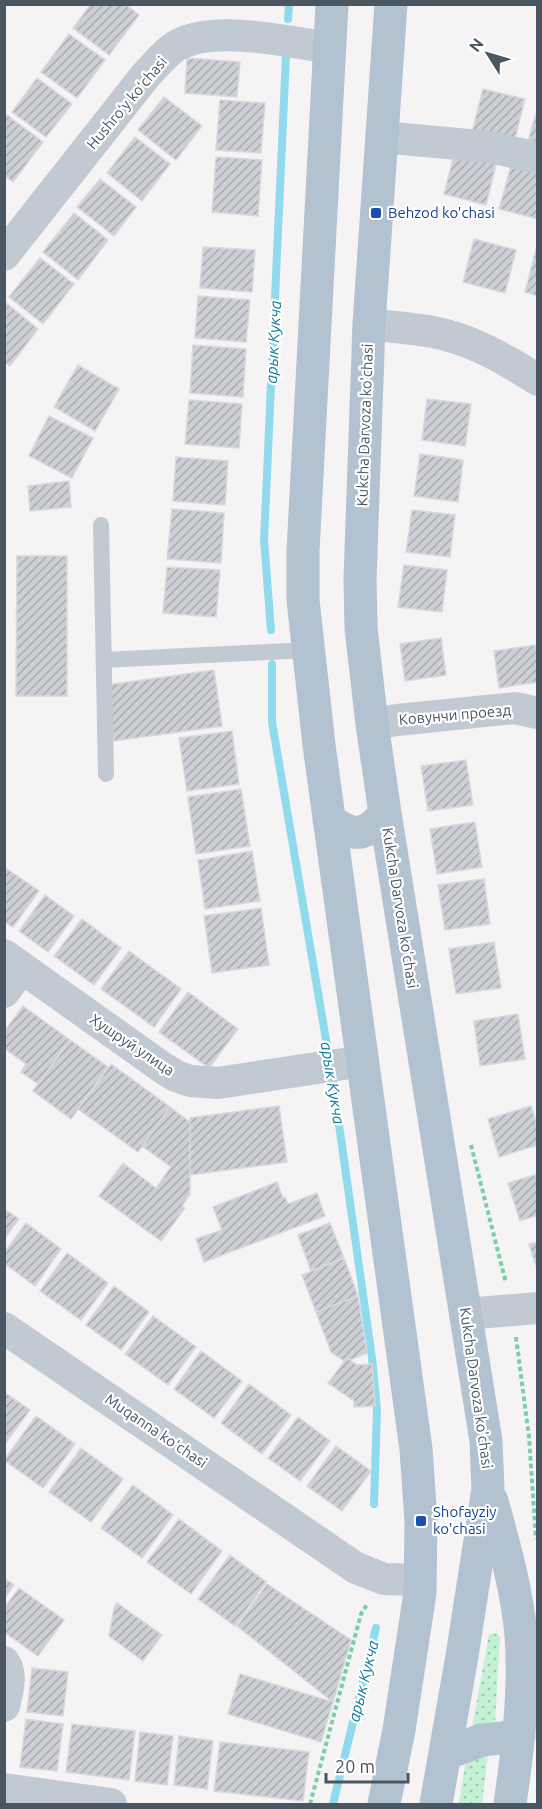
<svg xmlns="http://www.w3.org/2000/svg" width="542" height="1809" viewBox="0 0 542 1809" font-family="Ubuntu,sans-serif">
<defs>
<pattern id="grass-dots" width="8" height="8" patternUnits="userSpaceOnUse" patternTransform="scale(1.5)"><rect width="8" height="8" fill="#c3f1d5"/><path d="M2 2h.1M6 6h.1" fill="none" stroke="#a0c6b0" stroke-width="1.8" stroke-linecap="round"/></pattern>
<pattern id="building-hatch" width="6" height="6" patternUnits="userSpaceOnUse" patternTransform="scale(1.5)"><rect width="6" height="6" fill="#cdcfd5"/><path d="M-1 1l2-2M0 6l6-6M5 7l2-2" fill="none" stroke="#a8abb0"/></pattern>
</defs>
<rect width="100%" height="100%" fill="#f5f3f3"/>
<path fill="url(#grass-dots)" d="M497,1633L500,1638L495,1721L472,1728L489,1634Z
M488,1753L482,1804H459L465,1765L467,1762Z"/>
<g fill="none" stroke-linecap="round" stroke-linejoin="round">
<path stroke="#90daee" stroke-width="8" d="M288,19L289,4
M271,630L264,540L286,55
M272,664V722L332,1075L372,1358L377,1410L374,1504
M333,1804L376,1628"/>
</g>
<path fill="url(#building-hatch)" stroke="#d7d9de" stroke-width="1.5" d="M91,4H125L139,15L109,55L73,28Z
M69,34L105,60L77,98L41,72Z
M187,58L240,62L237,97L185,93Z
M37,78L72,104L46,137L12,112Z
M483,89L525,99L514,143L472,132Z
M164,97L202,126L176,160L138,130Z
M220,100L265,103L261,153L216,150Z
M538,106V147L527,145Z
M7,115L43,142L13,182L4,175V118Z
M135,137L170,164L142,201L107,173Z
M455,151L497,161L486,205L444,194Z
M216,157L262,160L258,216L212,212Z
M511,166L538,173V219L499,209Z
M100,179L136,207L114,236L77,207Z
M74,213L108,240L78,280L43,252Z
M474,239L516,250L505,293L463,282Z
M203,247L255,250L252,292L200,288Z
M536,249H538V296L525,292Z
M40,258L74,284L43,324L9,297Z
M198,296L250,300L246,342L195,338Z
M6,303L38,329L10,366L4,361Z
M193,345L246,349L243,397L190,393Z
M78,365L119,389L95,431L54,407Z
M427,399L471,404L465,446L422,440Z
M189,400L242,404L239,448L185,444Z
M49,416L93,438L72,478L29,456Z
M420,454L463,460L458,502L414,496Z
M176,457L228,461L225,505L173,501Z
M69,481L71,507L30,511L28,486Z
M172,509L224,513L221,563L167,559Z
M412,510L455,515L450,557L406,552Z
M17,556H67V696H16Z
M404,565L447,570L442,612L398,607Z
M167,567L220,570L216,617L163,613Z
M441,638L446,675L405,681L400,644Z
M536,645L538,682L499,688L494,651Z
M214,670L222,726L114,741L107,685Z
M232,731L239,784L187,791L179,738Z
M466,760L473,805L428,811L421,766Z
M241,789L250,846L196,854L188,797Z
M475,822L482,867L437,874L430,829Z
M252,851L260,901L205,909L198,860Z
M4,867L39,891L13,927L4,922Z
M484,879L490,924L445,930L438,885Z
M45,895L74,916L48,952L19,931Z
M261,908L269,965L212,973L204,916Z
M82,919L121,948L94,985L54,956Z
M494,942L501,988L456,994L449,949Z
M129,951L181,989L154,1027L101,989Z
M188,992L238,1029L209,1068L159,1032Z
M23,1006L70,1040L38,1084L21,1072L26,1064L4,1048V1032Z
M518,1014L525,1059L480,1066L474,1021Z
M70,1040L108,1067L71,1119L33,1091Z
M111,1064L170,1107L138,1152L78,1109Z
M279,1106L287,1162L190,1175V1118Z
M531,1106L538,1128V1145L499,1157L488,1119Z
M170,1107L190,1122V1194L182,1206L185,1208L161,1241L99,1196L123,1163L156,1188L171,1167L142,1146Z
M538,1174V1215L520,1221L508,1183Z
M277,1182L283,1198L285,1197L288,1204L317,1193L325,1216L204,1262L196,1239L222,1230L213,1207Z
M4,1209L19,1219L4,1239Z
M26,1223L61,1249L35,1286L4,1263V1253Z
M330,1223L344,1258L311,1271L298,1235Z
M538,1242V1272L529,1244Z
M67,1253L108,1283L81,1320L40,1291Z
M344,1258L358,1296L316,1312L302,1275Z
M114,1286L149,1312L121,1350L86,1325Z
M358,1296L367,1353L350,1360L347,1358L344,1361L331,1352L316,1312Z
M153,1316L196,1347L168,1385L125,1354Z
M201,1351L242,1381L214,1418L174,1389Z
M347,1358L357,1365L372,1364L375,1406L354,1407V1401L328,1383Z
M249,1384L291,1415L262,1454L221,1423Z
M4,1392L30,1410L4,1445Z
M36,1416L75,1444L43,1488L4,1460Z
M298,1417L330,1441L300,1481L268,1458Z
M336,1446L371,1471L342,1511L307,1486Z
M81,1448L123,1479L91,1522L49,1492Z
M133,1485L173,1515L142,1558L101,1528Z
M179,1519L222,1551L191,1594L147,1562Z
M230,1555L266,1582L235,1626L198,1599Z
M4,1578L14,1585L4,1599Z
M267,1584L351,1640L333,1702L237,1626Z
M19,1588L64,1620L38,1656L4,1632V1608Z
M117,1603L162,1635L143,1661L109,1636L114,1608Z
M32,1668L68,1672L63,1716L27,1712Z
M240,1674L333,1702L321,1742L228,1714Z
M26,1719L63,1724L57,1771L20,1767Z
M72,1724L135,1731L129,1780L66,1772Z
M140,1732L173,1736L167,1785L135,1781Z
M179,1736L213,1741L207,1789L174,1785Z
M220,1742L309,1752L303,1801L214,1791Z"/>
<g fill="none" stroke-linecap="round" stroke-linejoin="round">
<path stroke="#7ad0a6" stroke-width="4" stroke-dasharray="4.5 3" stroke-linecap="butt" d="M471,1145L506,1283
M516,1337L529,1437L536,1539
M310,1804L361,1614L368,1603"/>
<path stroke="#c1cad2" stroke-width="16" d="M101,525L106,774
M104,660L308,650"/>
<path stroke="#c1cad2" stroke-width="32" d="M382,137L490,147L538,158
M4,255L146,75C156,65 167,50 180,44C216,25 290,42 329,48
M369,324C390,327 412,328 433,332C471,339 505,359 538,380
M372,724L397,720L515,708L538,713
M4,955L163,1068L176,1076L190,1081L218,1083L363,1061
M4,992L22,968
M465,1314L538,1308
M4,1328L356,1568L384,1579L420,1580
M4,1662C13,1674 7,1693 4,1706
M4,1789L111,1804"/>
<path stroke="#b3c2d1" stroke-width="33" d="M332,4L303,551V600L319,745L416,1449L421,1521L420,1593L399,1730L384,1804
M391,4L369,324L360,579L361,628L372,724L385,813L486,1441L488,1489L462,1656L436,1804
M329,820C354,838 366,837 385,813
M492,1501C504,1545 517,1590 521,1635C525,1692 518,1748 510,1804
M445,1754L482,1740L519,1736"/>
</g>
<g fill="#1a4fb4" stroke="#fff" stroke-width="2">
<rect x="370" y="207" width="12" height="12" rx="3"/>
<rect x="415" y="1515" width="12" height="12" rx="3"/>
</g>
<g text-anchor="middle" stroke-width="4.5" stroke-linejoin="round" paint-order="stroke">
<g font-size="15" fill="#4a5661" stroke="#fff">
<text transform="translate(127 103) rotate(-50)" y="5">Hushroʻy koʻchasi</text>
<text transform="translate(365 425) rotate(-88)" y="5">Kukcha Darvoza ko'chasi</text>
<text transform="translate(455 715) rotate(-5)" y="5">Ковунчи проезд</text>
<text transform="translate(400 908) rotate(81)" y="5">Kukcha Darvoza ko'chasi</text>
<text transform="translate(132 1045) rotate(34)" y="5">Хушруй улица</text>
<text transform="translate(476 1388) rotate(82)" y="5">Kukcha Darvoza ko'chasi</text>
<text transform="translate(156 1431) rotate(34)" y="5">Muqanna koʻchasi</text>
</g>
<g font-size="15" fill="#164399" stroke="#fff" text-anchor="start">
<text x="388" y="218">Behzod ko'chasi</text>
<text x="433" y="1517">Shofayziy<tspan x="433" dy="17">ko'chasi</tspan></text>
</g>
<g font-size="16" font-style="italic" fill="#0c7c9b" stroke="#fff">
<text transform="translate(273 342) rotate(-87)" y="6">арык Кукча</text>
<text transform="translate(333 1083) rotate(81)" y="6">арык Кукча</text>
<text transform="translate(363 1681) rotate(-76)" y="6">арык Кукча</text>
</g>
</g>
<rect width="542" height="1809" fill="none" stroke="#4a5661" stroke-width="12"/>
<g transform="translate(488 54) rotate(307)" stroke="#ffffff" stroke-width="4.5" paint-order="stroke">
<path d="M0-4.5L10 22L0 15L-10 22Z" fill="#4a5661"/>
<text y="-9" font-size="16" font-weight="bold" text-anchor="middle" fill="#4a5661">N</text>
</g>
<path d="M326 1773v9h82v-9" fill="none" stroke="#4a5661" stroke-width="3"/>
<text x="335" y="1773" font-size="18" fill="#4a5661" stroke="#ffffff" stroke-width="4.5" paint-order="stroke">20 m</text>
</svg>
